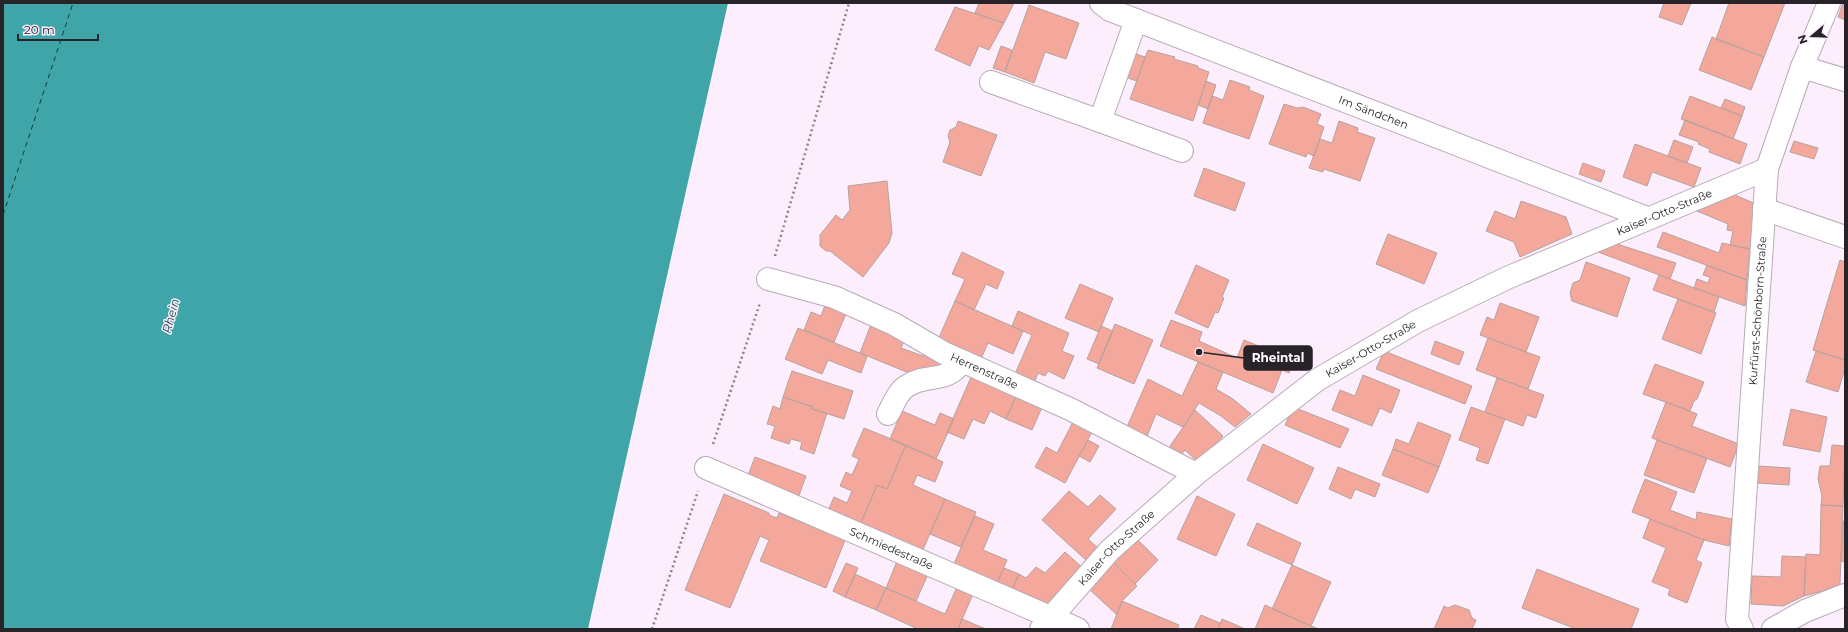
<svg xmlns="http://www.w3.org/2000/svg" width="1848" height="632" viewBox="0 0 1848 632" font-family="Montserrat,sans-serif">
<rect width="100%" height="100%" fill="#fceefc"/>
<path fill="#3fa5a8" d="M3,3H728L588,629H3Z"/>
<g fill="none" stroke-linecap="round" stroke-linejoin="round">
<path stroke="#0f3e3f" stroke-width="1" stroke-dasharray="5 4" stroke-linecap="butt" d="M3,215L73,3"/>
</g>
<path fill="#f4a79b" stroke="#b6a29f" d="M979,3H1014L1004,23L975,13Z
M1664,3H1691L1682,25L1659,17Z
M1729,3H1785L1764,57L1716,39Z
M1843,3H1845V20L1838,17Z
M1029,5L1079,23L1066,59L1045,52L1034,83L1005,72Z
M955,7L1004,23L989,50L979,46L970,66L935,50Z
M1712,37L1764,57L1751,90L1699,70Z
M1001,46L1012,50L1005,72L993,68Z
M1148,50L1175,57L1174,59L1198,66V68L1209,72L1193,121L1130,99Z
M1133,53L1145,57L1137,81L1125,77Z
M1230,80L1250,87L1249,90L1264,96L1249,139L1203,123L1212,96L1223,100Z
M1206,81L1216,85L1208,109L1198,105Z
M1690,96L1742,116L1733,139L1681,119Z
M1725,99L1745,107L1742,116L1721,108Z
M1284,104L1297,108L1303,107L1321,114L1317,124L1324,127L1314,156L1307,153L1306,157L1269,144Z
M1685,120L1747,144L1740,164L1709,152L1710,149L1698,144L1699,142L1679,135Z
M958,121L997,135L981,176L943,162L950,142L948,136L950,130L956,127Z
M1339,121L1358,128L1357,132L1375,138L1360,181L1324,169L1323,172L1309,168L1320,139L1332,143Z
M1674,140L1693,147L1687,163L1668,156Z
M1794,141L1818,148L1814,159L1790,152Z
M1635,144L1701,168L1694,187L1652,172L1647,186L1623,177Z
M1583,163L1605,171L1601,182L1579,174Z
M1204,168L1245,183L1235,211L1194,196Z
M887,181L892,233L889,243L863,277L830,251H826L820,246V235L836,215L842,220L850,210L848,186Z
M1735,195L1756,204L1750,249L1730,245L1733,231L1727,230L1728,224L1697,211Z
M1521,201L1566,217L1572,234L1520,257L1514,242L1486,231L1495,211L1515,219Z
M1663,232L1719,253L1722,243L1750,249L1747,280L1657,247Z
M1388,234L1437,253L1424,284L1376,264Z
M1617,244L1676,263L1670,279L1598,252Z
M962,252L1004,272L997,289L986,284L974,310L955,301L965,279L952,274Z
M1840,260L1845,262V360L1813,350Z
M1586,262L1630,278L1617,317L1572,301L1570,293L1573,283L1580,280Z
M1196,265L1229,280L1222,297L1224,298L1218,313L1215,312L1208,328L1175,313Z
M1707,265L1747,280L1745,306L1694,288L1697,279L1708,283L1710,277L1703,275Z
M1659,275L1719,297L1714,312L1653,290Z
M1080,284L1113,298L1099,332L1065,318Z
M1678,299L1716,313L1701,354L1662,339Z
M827,300L848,309L834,342L804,330L811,312L821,316Z
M955,301L1023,331L1013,354L988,343L980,361L937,342Z
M1500,303L1539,317L1526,352L1480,335L1487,317L1494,320Z
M1018,311L1069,333L1062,351L1074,356L1064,379L1048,371L1045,376L1038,373L1034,383L1015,374L1032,335L1012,326Z
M1171,320L1202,332L1199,341L1237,358L1244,340L1288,358L1287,360L1294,362L1289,373L1282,370L1273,393L1160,346Z
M872,322L906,336L901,348L923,356L925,351L947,360L937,374L922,368L919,377L860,353Z
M1115,324L1153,340L1134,384L1097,368Z
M1101,326L1113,331L1099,364L1087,359Z
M798,328L867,356L861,373L828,360L822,374L785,359Z
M1488,338L1540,357L1528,389L1476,370Z
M1435,341L1464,352L1459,365L1431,354Z
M1384,351L1472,386L1465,404L1376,369Z
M1816,351L1845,360V368L1838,392L1806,382Z
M1198,362L1223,372L1216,389L1233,399L1251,414L1235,427L1221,416L1199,403L1183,427L1156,414L1147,436L1127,427L1148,379L1182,396Z
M1655,364L1704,382L1697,399L1694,401L1690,411L1643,394Z
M792,371L853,391L844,419L812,409L813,407L783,397Z
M972,375L1017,394L1006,419L990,411L984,424L973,419L964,439L947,432Z
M1363,375L1400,390L1391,413L1380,408L1372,426L1332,410L1340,390L1355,396Z
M1497,378L1544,395L1536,418L1527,415L1523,426L1485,412Z
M1017,394L1043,405L1032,430L1006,419Z
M783,397L813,407L812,409L827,413L814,454L800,449L802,442L791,439L789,444L771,438L775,426L767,424L773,406L780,409Z
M1666,402L1697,414L1692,426L1739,444L1730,467L1652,438Z
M1293,407L1349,429L1340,448L1285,425Z
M1471,407L1505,419L1488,464L1476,460L1480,448L1459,440Z
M1791,409L1827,417L1820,452L1783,445Z
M1195,410L1223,436L1199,463L1185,450L1181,455L1170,446Z
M902,411L935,425L940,413L954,419L936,459L890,439Z
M1074,420L1093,430L1065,483L1035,467L1046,447L1057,453Z
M1418,422L1451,435L1439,467L1393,449L1396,439L1409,444Z
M864,428L906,445L887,489L877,485L860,525L828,511L834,497L847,503L852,491L840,486L846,472L852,475L859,459L852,456Z
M1088,440L1099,446L1090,462L1079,456Z
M1657,440L1707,458L1694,493L1644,475Z
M1263,444L1314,468L1297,504L1247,480Z
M906,445L943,462L935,482L917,475L913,485L945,499L922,552L860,525L877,485L887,489Z
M1832,445L1845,446L1843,506L1821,505L1822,496L1818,479L1820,466H1830Z
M1393,449L1439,467L1428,493L1382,475Z
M755,457L806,476L798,498L747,478Z
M1758,466L1790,468L1789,485L1757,483Z
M1338,467L1380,484L1375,497L1355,489L1351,499L1329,489Z
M1645,479L1677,492L1670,510L1696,520L1697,512L1732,519L1729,546L1704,540L1632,512Z
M1069,491L1088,507L1100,495L1116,509L1088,539L1099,549L1087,561L1042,520Z
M724,494L769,513V515L777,518L779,513L845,540L826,588L760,561L769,540L760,536L730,608L685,590Z
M1197,496L1235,514L1216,556L1177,539Z
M945,499L976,512L961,547L930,534Z
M1821,505L1843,506L1840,584L1826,590L1804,596L1806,554L1820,555Z
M975,516L994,524L983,550L1007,560L996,585L953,566Z
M1650,519L1704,540L1696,560L1702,563L1687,603L1668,595L1670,589L1652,582L1666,548L1643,538Z
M1843,521L1845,522V562L1841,561Z
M1257,523L1301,543L1292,565L1247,545Z
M1136,538L1158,560L1135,584L1113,562Z
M1065,552L1084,569L1047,609L1011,592L1019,574L1026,578L1036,567L1045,573Z
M1782,556L1806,557L1804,596L1783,606L1751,604L1752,576L1781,577Z
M898,559L929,572L916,601L886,588Z
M1113,562L1137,586L1122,601L1117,615L1088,588Z
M846,563L858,568L845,597L833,591Z
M1292,565L1331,582L1311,626L1272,609Z
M1004,568L1019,574L1011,592L996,585Z
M1537,569L1639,609L1631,629H1576L1522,608Z
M855,574L886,588L876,610L845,597Z
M957,587L973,594L958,629H918L876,610L886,588L945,614Z
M1122,601L1179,625L1177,629H1111Z
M1265,605L1311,626L1319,629H1255Z
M1455,605L1469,610L1472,618L1476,620L1472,629H1434L1444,606L1448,608Z
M1201,615L1220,623L1218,629H1194Z
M962,619L986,629H958Z
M1222,619L1243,628L1242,629H1218Z"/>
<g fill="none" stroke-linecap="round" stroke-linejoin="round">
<g stroke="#b8abb8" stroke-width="24">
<g id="minor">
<path id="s1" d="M1101,3L1110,10L1647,218"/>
<path d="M1136,20L1100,121L1182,151"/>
<path d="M1802,67L1845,80"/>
<path d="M991,82L1100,121"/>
<path d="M1764,209L1845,237"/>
<path id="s2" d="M768,279L834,297L894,324L944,353L1070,409L1196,474"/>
<path d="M888,414C893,405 898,391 907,386C926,373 948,384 962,361"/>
<path id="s3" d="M706,468L1078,629"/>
<path id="s4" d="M1041,629L1110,550L1196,474L1317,380L1418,321L1507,278L1767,169"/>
<path id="s5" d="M1742,629L1737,619L1767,169L1802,67L1829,3"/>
<path d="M1773,629L1805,611L1845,595"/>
</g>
</g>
<path stroke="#8c838c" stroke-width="2.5" stroke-dasharray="2 3" stroke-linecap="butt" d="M775,256L849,3
M713,444L760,303
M652,629L698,491"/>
<use href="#minor" stroke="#fff" stroke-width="22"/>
</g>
<g text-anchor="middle" stroke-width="3" stroke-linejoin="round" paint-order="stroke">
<g font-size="11" fill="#282328" stroke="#fceefc">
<text dy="4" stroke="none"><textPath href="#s1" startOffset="294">Im Sändchen</textPath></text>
<text dy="4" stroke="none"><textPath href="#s4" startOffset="759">Kaiser-Otto-Straße</textPath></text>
<text dy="4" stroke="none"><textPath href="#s5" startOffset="320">Kurfürst-Schönborn-Straße</textPath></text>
<text dy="4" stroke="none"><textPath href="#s4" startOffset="435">Kaiser-Otto-Straße</textPath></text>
<text dy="4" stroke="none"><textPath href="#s2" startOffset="236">Herrenstraße</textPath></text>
<text dy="4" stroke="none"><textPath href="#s3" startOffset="202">Schmiedestraße</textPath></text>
<text dy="4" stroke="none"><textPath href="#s4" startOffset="111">Kaiser-Otto-Straße</textPath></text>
</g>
<g font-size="12" font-style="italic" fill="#0f3e3f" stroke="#fceefc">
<text transform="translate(171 316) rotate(-75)" y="4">Rhein</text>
</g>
</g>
<path fill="none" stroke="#282328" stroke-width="1.5" d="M1199 352L1244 358"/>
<circle fill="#282328" stroke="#fceefc" stroke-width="1.5" cx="1199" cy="352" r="4"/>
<rect fill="#282328" stroke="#282328" stroke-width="1.5" x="1244" y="346" width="68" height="24" rx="4"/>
<g font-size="12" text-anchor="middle" font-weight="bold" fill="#fff">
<text x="1278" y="362">Rheintal</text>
</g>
<rect width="1848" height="632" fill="none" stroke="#282328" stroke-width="8"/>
<g transform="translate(1812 36) rotate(251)" stroke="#fceefc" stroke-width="3" paint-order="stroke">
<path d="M0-3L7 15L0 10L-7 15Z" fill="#282328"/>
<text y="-6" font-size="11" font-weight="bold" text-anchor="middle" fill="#282328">N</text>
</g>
<path d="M18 34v6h80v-6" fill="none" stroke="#282328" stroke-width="2"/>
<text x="24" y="34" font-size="12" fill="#282328" stroke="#fceefc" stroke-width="3" paint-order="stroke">20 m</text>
</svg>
